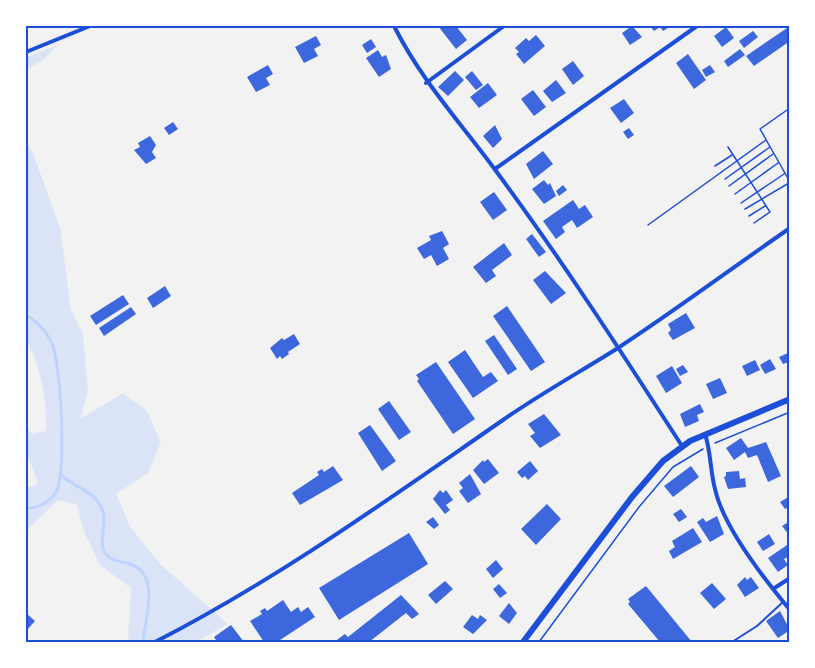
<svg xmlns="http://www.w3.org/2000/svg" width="815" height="668" viewBox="0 0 815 668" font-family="Raleway,sans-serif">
<rect width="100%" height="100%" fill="#f2f2f2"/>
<path fill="#dbe4f7" d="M58,45L43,60L26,70V57Z
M26,141L33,153L60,228L71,310L83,334L88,391L80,419L123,393L146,410L161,442L148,473L116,494L131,528L160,564L228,624L195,642H128L131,588L100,565L83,529L77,505L58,500L26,531V488L38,484L30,461L26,457V426L32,434L46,431C48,406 40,361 26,341Z"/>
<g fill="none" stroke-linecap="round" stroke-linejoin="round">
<path stroke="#bfd3fe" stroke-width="3" d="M26,315C37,321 45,330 51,341C61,359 67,476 56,492C48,504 39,507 26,509
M60,474C74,488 96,490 103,512C107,524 98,541 105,553C111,562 121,561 130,564C162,574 144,621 143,642"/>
</g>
<path fill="#3d67dc" d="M438,26H456L467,40L456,49Z
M632,26L642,37L630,45L622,33Z
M650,26H671L663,31L660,27L654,31Z
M790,26V41L754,66L746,56Z
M726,27L734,38L722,47L714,36Z
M753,31L758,37L744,48L739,41Z
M536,35L545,46L524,64L516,54L519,52L515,48L526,38L529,41Z
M316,36L321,45L314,49L318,56L304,63L295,47Z
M371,39L376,47L367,53L362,45Z
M740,49L745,55L728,67L724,61Z
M378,50L382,57L386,55L391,69L379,77L366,58Z
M688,54L706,80L694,89L676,63Z
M573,61L584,76L573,85L562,69Z
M268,65L273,74L266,78L270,85L256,92L247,77Z
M710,65L715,72L706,77L702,70Z
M455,71L464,80L448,96L438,87Z
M472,71L483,85L476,90L465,77Z
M556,80L566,93L552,102L543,91Z
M488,83L497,95L479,108L470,97Z
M533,90L546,107L534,116L521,99Z
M624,99L634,113L621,123L610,108Z
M173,122L178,129L169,135L164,128Z
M495,125L502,139L493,148L483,136Z
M629,128L634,135L628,139L623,132Z
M150,136L156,145L152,152L156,158L146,164L134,150L140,147L138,143Z
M543,151L553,164L534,179L526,164Z
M544,180L548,185L550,183L556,196L544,204L532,189Z
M563,185L567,190L559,196L556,191Z
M494,192L507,210L493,220L480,202Z
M573,200L579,209L585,205L593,217L577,228L572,220L562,227L565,232L556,239L543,221Z
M442,231L449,244L443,248L449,259L437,266L431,255L424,259L417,248L431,240L429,236Z
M532,234L546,252L539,257L526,239Z
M504,243L512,255L492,270L496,276L486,283L473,267Z
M545,271L566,293L551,304L533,280Z
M165,286L171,296L153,308L147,298Z
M123,295L129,304L96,325L90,316Z
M507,306L545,362L531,371L493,316Z
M131,307L136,314L104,336L99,328Z
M686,313L695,328L673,340L668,333L671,330L668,324Z
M294,334L300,344L288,352L289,354L282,359L280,356L277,359L270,348L282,338L284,340Z
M494,335L517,369L508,375L485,341Z
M465,350L483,377L491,372L498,381L473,398L448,362Z
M788,353L789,362L783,364L779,357Z
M770,359L776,369L765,374L760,365Z
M755,360L760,370L747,376L742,366Z
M436,362L475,419L453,434L417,381L419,379L416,375Z
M683,365L688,372L680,376L676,369Z
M672,366L682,383L666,393L656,376Z
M720,378L727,393L713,399L706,384Z
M389,401L411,432L399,440L378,409Z
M700,404L704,412L697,415L699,421L685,427L680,414Z
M544,414L561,435L540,448L530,436L535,433L528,424Z
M370,425L396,461L382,471L358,433Z
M741,438L748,448L766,442L781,476L768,482L757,455L748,458L745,452L734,460L726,448Z
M488,459L499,473L484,484L473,470L483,460L484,462Z
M530,461L538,471L528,480L525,476L522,478L517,472Z
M333,466L343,480L300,505L292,493L319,475L317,472L322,469L324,472Z
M691,466L699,477L673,497L664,486Z
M739,471L740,479L745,478L746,487L728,489L724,477L726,476V472Z
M470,474L481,494L468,503L459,491L463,488L459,483Z
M440,490L443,493L446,490L453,500L446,505L450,510L445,514L433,499Z
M790,496V507L785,509L780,502Z
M547,504L561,519L536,545L521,529Z
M681,509L687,517L679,522L673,514Z
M717,516L724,534L710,542L697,522L703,518L706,522Z
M433,517L439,525L434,529L426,522Z
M790,521V536L782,526Z
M693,528L702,542L673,559L669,551L675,547L672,541Z
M409,533L428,564L339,620L319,588Z
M769,534L775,544L763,551L757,542Z
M790,543V556L784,559L788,565L778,572L768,558Z
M496,560L503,569L493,578L486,569Z
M745,577L747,580L751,577L759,588L745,597L737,585Z
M445,581L453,589L436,604L428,595Z
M712,583L726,599L714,609L700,593Z
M499,584L507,593L500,598L493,589Z
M646,586L692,642H660L628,604L630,602L628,599Z
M401,595L419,614L412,619L406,613L369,642H334L345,634L348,637Z
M283,600L291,612L298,607L301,612L308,607L315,617L277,642H264L250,621L262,614L260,611L265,608L267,611Z
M509,603L517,613L509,624L499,616Z
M780,611L790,630L778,638L766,621Z
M26,613L35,621L26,631Z
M472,615L478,619L480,615L487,620L473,634L463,627Z
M231,625L244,642H213L216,640L214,637Z"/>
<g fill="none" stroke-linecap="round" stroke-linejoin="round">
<path stroke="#1d4ed8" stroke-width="1.5" d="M790,108L760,129L790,182
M728,147L770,212L754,223
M715,166L732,155
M725,179L770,147
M729,186L773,154
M735,194L778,163
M741,203L784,174
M745,209L789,183
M749,216L765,206
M648,225L766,140
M715,443L790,412
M539,642L639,507L673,467L703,449"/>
<path stroke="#1d4ed8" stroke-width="2" d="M732,642L757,626L783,602"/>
<path stroke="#1d4ed8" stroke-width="4" d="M394,26C421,80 460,122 496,171C562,260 622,353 682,446
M26,52L90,26
M426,83L504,26
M495,169L697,26
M705,434C711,452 710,470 715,489C723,526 765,580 790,610
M773,589L790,578
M155,642C278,579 390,498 503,420C540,394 580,372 618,348C676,310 732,268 790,228"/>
<path stroke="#1d4ed8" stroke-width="6" d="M523,642L632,497L663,461L690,441L790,399"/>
</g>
<rect width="815" height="668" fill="none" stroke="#ffffff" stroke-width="54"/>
<rect x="27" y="27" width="761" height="614" fill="none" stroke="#1d4ed8" stroke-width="2"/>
</svg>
